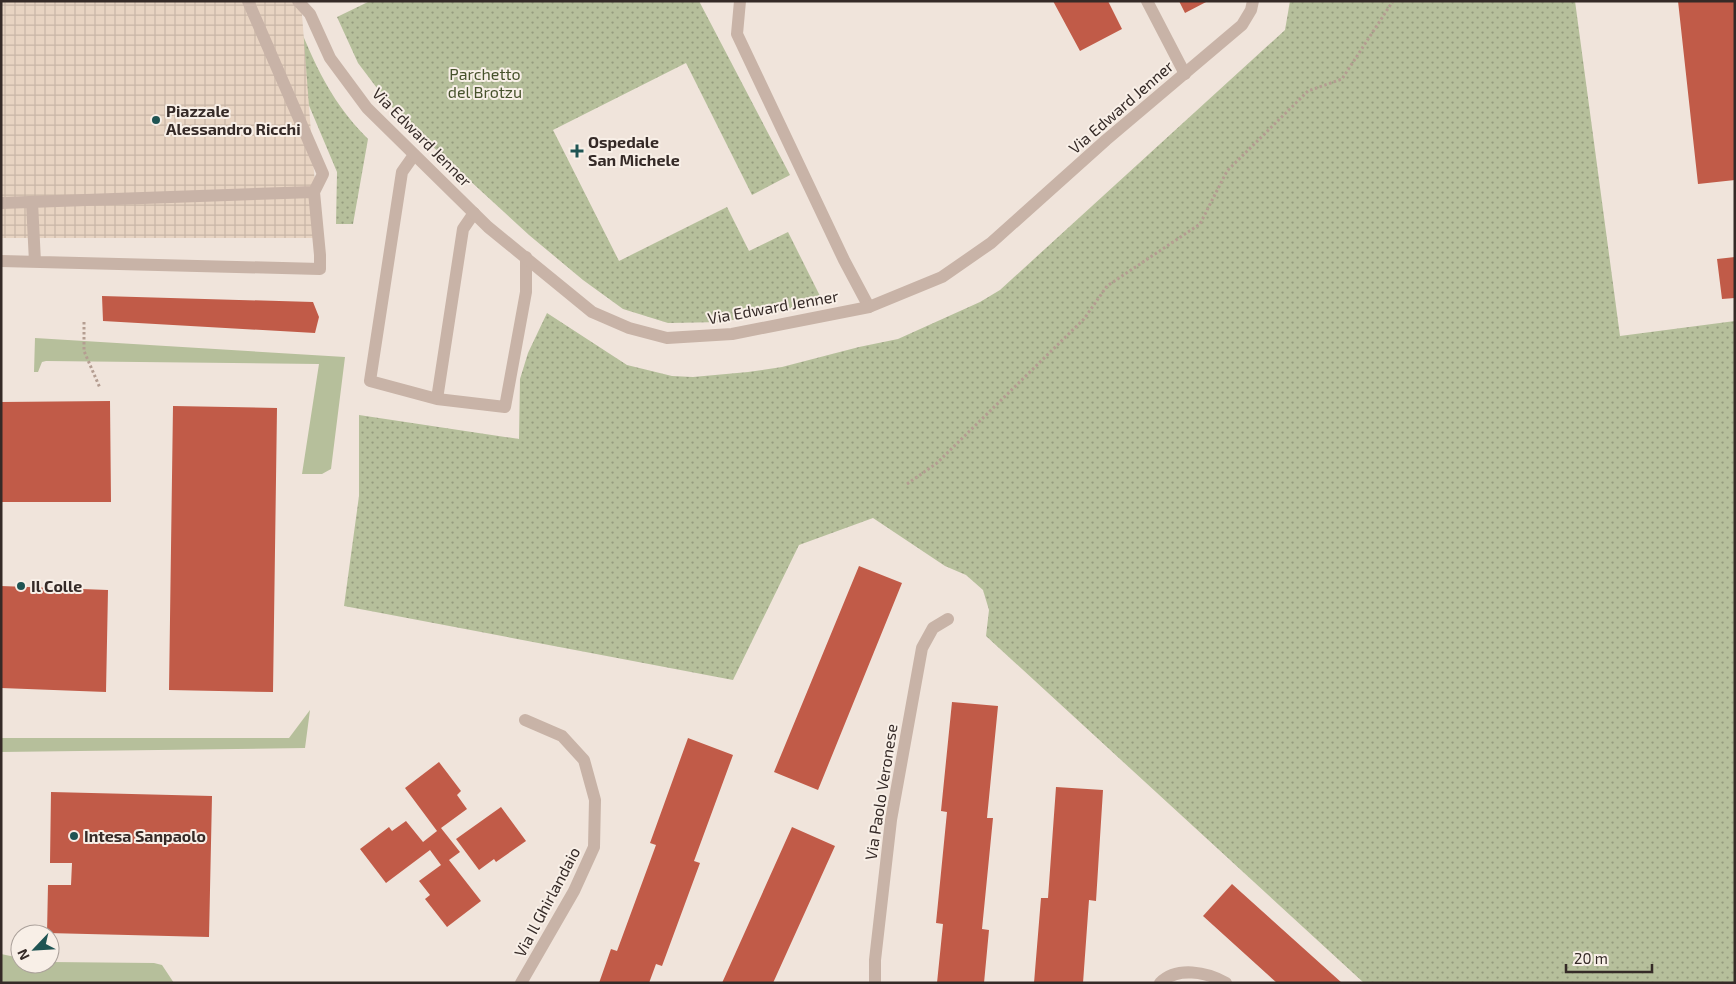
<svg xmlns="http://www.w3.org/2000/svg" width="1736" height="984" viewBox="0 0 1736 984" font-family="'Exo 2',sans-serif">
<defs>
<pattern id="grass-dots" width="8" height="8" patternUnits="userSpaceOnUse" patternTransform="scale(1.25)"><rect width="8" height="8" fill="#b6bf9b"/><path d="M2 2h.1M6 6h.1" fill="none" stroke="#959b7e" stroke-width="1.8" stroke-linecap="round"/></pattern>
<pattern id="plaza-grid" width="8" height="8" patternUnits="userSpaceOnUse" patternTransform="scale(1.25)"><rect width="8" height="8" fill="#e8d4c2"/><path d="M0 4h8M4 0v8" fill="none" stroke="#c8b6a7"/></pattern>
</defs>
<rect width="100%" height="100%" fill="#f0e4db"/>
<path fill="url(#grass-dots)" d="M265,1H289C311,55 326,97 368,139L353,224H336L337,172Z
M370,1H699L790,175L752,195L686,63L553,130L619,261L727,207L749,251L788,232L821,298L801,306L723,322L668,323L623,309L583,280L529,235L407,123L389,104L358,63L337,17Z
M1290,1H1575L1620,336L1735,321V983H1364L986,636L989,610L983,590L966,575L945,566L873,518L799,545L733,680L344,606L359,496V415L519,439L520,379L528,353L547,313L627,365L672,376L693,377L748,372L782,367L859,347L898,339L980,302L1000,290L1285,30Z"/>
<path fill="#b6bf9b" d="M35,338L345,357L331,469L322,474H302L319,364L46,361L42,362L38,372H34Z
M310,710L305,748L1,752V738H289Z
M1,954L20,958V964H50V962L154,963L162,965L174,983H1Z"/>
<path fill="url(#plaza-grid)" d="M1,1H301L319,238H1Z"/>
<path fill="#c15b48" d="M1053,1H1108L1122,29L1080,51Z
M1179,1H1208L1185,13Z
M1678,1H1735V180L1698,184Z
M1735,257V298L1722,299L1717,259Z
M102,296L313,302L319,317L315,333L103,321Z
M110,401L111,502H1V402Z
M173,406L277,408L273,692L169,690Z
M859,566L902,583L818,790L774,772Z
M1,586L108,590L106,692L1,688Z
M952,702L998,706L987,818H993L982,929L989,930L984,983H937L943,924L936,923L947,812L941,811Z
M688,738L733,755L694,861L700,863L662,966L656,964L649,983H599L611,949L617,951L656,845L650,843Z
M439,762L461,791L457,795L467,809L441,828L460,852L449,860L481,901L447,927L425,899L430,895L419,881L441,865L430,850L386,883L360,849L389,827L392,831L406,821L423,842L437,831L405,788Z
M1056,787L1103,790L1096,901L1089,900L1083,983H1034L1041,898H1048Z
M51,792L212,796L209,937L47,933L48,885H71L72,863H50Z
M501,807L526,841L496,862L494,859L479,870L456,839Z
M792,827L835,846L773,983H722Z
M1232,884L1342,983H1277L1203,916Z"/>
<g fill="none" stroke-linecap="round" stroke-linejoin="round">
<path stroke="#b49d91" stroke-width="3" stroke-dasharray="2.5 2.5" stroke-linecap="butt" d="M84,322V351L100,388
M907,484L937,463L1084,319L1107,286L1200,224L1227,171L1308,91L1342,79L1393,1"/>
<path stroke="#c8b3a7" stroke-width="12" d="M740,1L737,34L844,260L869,307
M1147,1L1185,74
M414,155L402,172L370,381L437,399L463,229L474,213
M32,202L35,262
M1,203L314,192L323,174L248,1
M1,261L320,269V255L314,192
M437,399L505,407L526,292V257"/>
<path stroke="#c8b3a7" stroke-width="12" d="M298,1L310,14L330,58L367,108L488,227L592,312L629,328L667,338L732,334L869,307L942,277L991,243L1106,140L1242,25L1251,10L1253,1
M521,983L574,891L594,847L595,800L584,760L562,736L525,720
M875,983V960L891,820L922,648L933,628L948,619
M1160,983C1177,966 1207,972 1226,983"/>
</g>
<g fill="#1f5453" stroke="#f8efe7" stroke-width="2">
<circle cx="156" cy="120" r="5"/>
<path d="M574.5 143.5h5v5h5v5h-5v5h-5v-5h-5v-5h5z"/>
<circle cx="21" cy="586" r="5"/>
<circle cx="74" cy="836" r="5"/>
</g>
<g text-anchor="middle" stroke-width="4" stroke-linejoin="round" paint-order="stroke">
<g font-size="16" fill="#47522c" stroke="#f8efe7">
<text x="485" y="80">Parchetto<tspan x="485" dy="18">del Brotzu</tspan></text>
</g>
<g font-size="16" fill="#352a27" stroke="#f8efe7">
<text transform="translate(1121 107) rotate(-41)" y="6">Via Edward Jenner</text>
<text transform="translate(422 137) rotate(45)" y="6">Via Edward Jenner</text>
<text transform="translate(773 307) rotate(-10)" y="6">Via Edward Jenner</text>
<text transform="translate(881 792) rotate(-81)" y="6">Via Paolo Veronese</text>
<text transform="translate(547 902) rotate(-62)" y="6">Via Il Ghirlandaio</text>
</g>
<g font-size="16" font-weight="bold" fill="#352a27" stroke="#f8efe7" text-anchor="start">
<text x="166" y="117">Piazzale<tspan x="166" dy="18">Alessandro Ricchi</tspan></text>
<text x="588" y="148">Ospedale<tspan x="588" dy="18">San Michele</tspan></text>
<text x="31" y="592">Il Colle</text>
<text x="84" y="842">Intesa Sanpaolo</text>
</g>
</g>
<rect width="1736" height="984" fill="none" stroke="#352a27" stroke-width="5"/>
<g transform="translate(35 949) rotate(245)"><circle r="24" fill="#f8efe7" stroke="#aaa09a"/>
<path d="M0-4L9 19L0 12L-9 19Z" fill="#1f5453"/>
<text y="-8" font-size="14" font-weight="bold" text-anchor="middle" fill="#352a27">N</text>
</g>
<path d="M1566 964v8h86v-8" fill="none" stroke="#352a27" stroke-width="2.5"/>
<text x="1574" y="964" font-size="15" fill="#352a27" stroke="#f8efe7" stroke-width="4" paint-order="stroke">20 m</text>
</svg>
